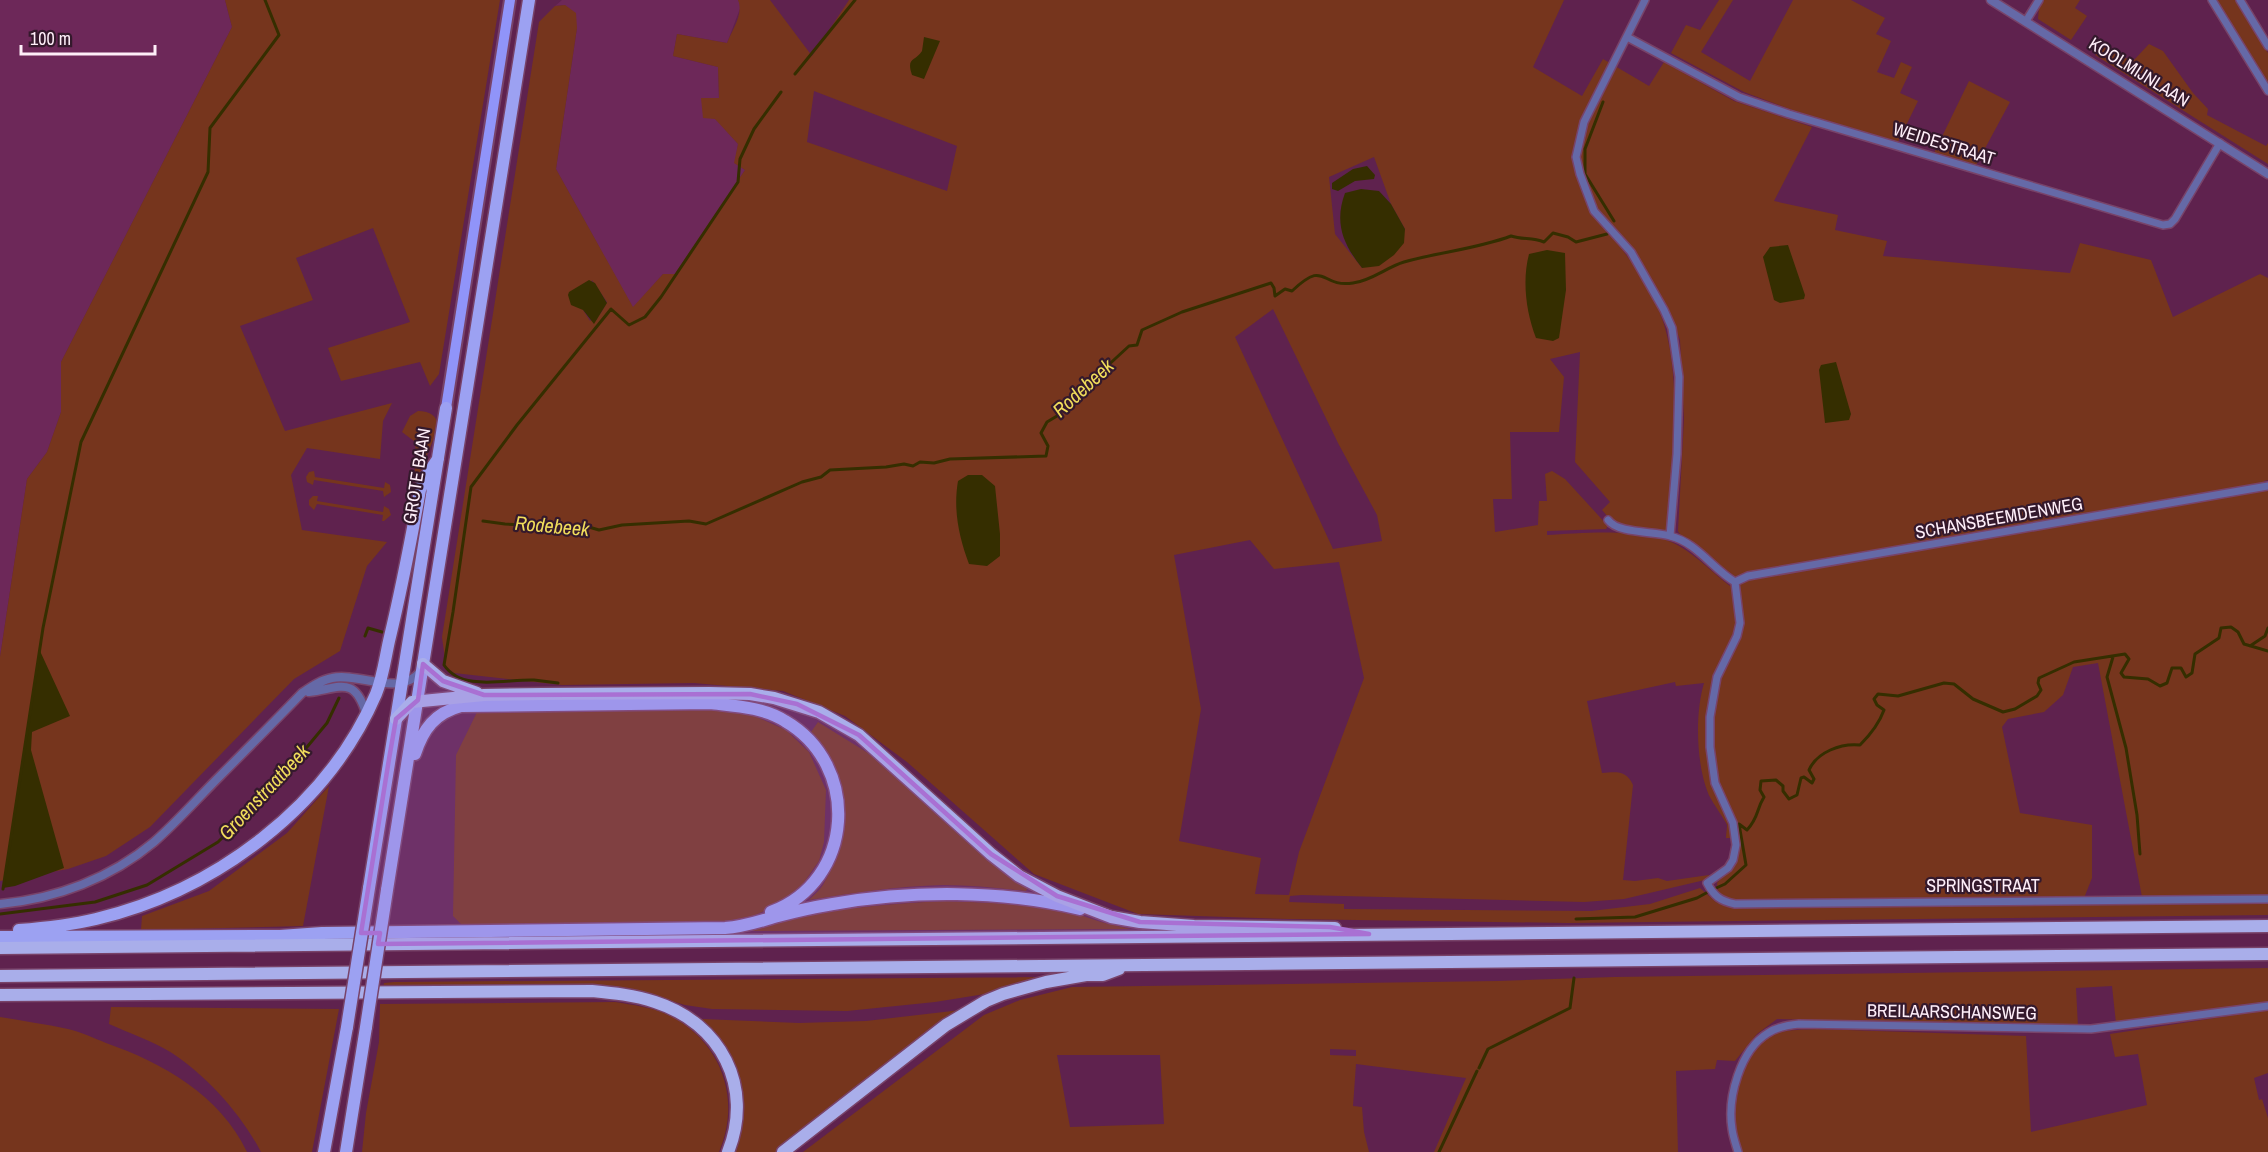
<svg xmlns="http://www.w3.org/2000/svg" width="2268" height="1152" viewBox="0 0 2268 1152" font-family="'Archivo Narrow',sans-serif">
<rect width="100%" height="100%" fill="#5f224e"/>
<path fill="#6d2859" d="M0,0H225L232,27L61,362V412L47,452L27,479L0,657Z
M562,0H738L741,6L727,43L677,34L673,56L718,67L719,99L703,118H715L738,144L735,163L745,170L675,274H663L633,308L556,169L577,28L565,5L555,6Z"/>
<path fill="#76351d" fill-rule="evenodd" d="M225,0H500L439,374L430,386L420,362L341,381L328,348L410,322L373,228L296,258L313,300L240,326L285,431L392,403L383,421L380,459L307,448L291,475L302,530L387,542L367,566L340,651L294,679L150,827L106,856L68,869L0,881V657L27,479L47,452L61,412V362L232,27Z
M738,0H770L812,56L849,0H1564L1533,67L1582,96L1603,59L1649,86L1664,62L1734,101L1812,127L1774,201L1838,215L1835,230L1887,241L1883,256L2070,273L2080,243L2151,260L2173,317L2260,274L2268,278V480L2264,481L2266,490H2268V895L2142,897L2098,663L2073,667L2063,695L2044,712L2008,719L2002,727L2020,813L2092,825V878L2084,898L1747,901C1736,900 1726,900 1718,892L1717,883C1734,863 1738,866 1738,838H1726C1726,834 1727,829 1727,825C1726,821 1711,801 1708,793C1696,763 1695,713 1704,683L1676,686L1675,682L1587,701L1602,773C1617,772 1626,770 1633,785L1623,880L1635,881L1658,878L1667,881L1709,875V879L1624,899L1584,902L1302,895L1290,896L1289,902L1344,904V909L1591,911L1650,904L1700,888L1716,902L1736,907L2268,904V915L1568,923L1288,919L1138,914L1034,874L907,762L845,716L783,691L694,683L562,685L454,673L446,667L442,637L539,22L555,6L565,5L576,13L577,28L556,169L633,307L663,274H675L745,170L734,163L738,144L715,119L703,118L701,98H719L718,67L673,56L677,34L727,43C732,30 744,14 738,0ZM814,91L957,146L947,191L807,142ZM1374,157L1391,204L1405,229L1362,268L1335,234L1329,177ZM1604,218L1633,250L1670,314L1680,340L1684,419L1678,531L1681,536L1737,578L1730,586C1713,573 1698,557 1679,546C1647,527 1584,533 1547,535V531L1606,529L1608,526L1565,479L1552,471L1545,474L1547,501H1539L1538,525L1495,532L1493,499H1512L1510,432H1559L1564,377L1550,359L1580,352L1575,462L1610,502L1602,510L1615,525L1662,532L1668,531L1670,524C1673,462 1683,370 1660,313C1647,281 1624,250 1602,225ZM592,280L607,302L601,313L590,321L583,310ZM1273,309L1338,443L1377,515L1382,541L1333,549L1235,337ZM2087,516V522L2060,527L2059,520ZM1250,540L1274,569L1339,562L1364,678L1299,852L1289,895L1255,894L1261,858L1179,841L1201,709L1174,555Z
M1719,0H1733L1701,52L1750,81L1793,0H1851L1885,18L1876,34L1891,41L1877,72L1894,78L1901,62L1912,67L1900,93L1918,101L1898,142L1792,110L1744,92L1671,53L1686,25L1700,30Z
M2044,0H2080L2075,8L2087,16L2071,40L2038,19L2039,7Z
M2216,0H2235L2268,53V85Z
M2149,44L2163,51L2193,93L2208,109L2207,115L2266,146L2268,143V164L2095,55L2103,45L2125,58L2134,60Z
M1969,81L2010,102L1975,167L1934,153Z
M418,411C430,411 438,416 438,428L417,480H414L416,450L414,441L402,432L410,416Z
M314,471L315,477L384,488L385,482L390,485L391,492L384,497L383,491L314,480L313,485L307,482L306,477L309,472Z
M318,496L317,501L383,512L384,506L389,509L391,515L384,521H382L383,515L317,504L314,510L309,505V500L313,496Z
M708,707L750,714L786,730L809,752L826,790L824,842L819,861L803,884L776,906L753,916L716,923L462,925L453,916L456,755L478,710H643Z
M818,722L868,753L996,865L1028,888L1026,891C998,888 971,885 943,885C898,886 854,893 809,900C814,895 821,889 824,883C845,848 849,803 833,767C827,755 818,743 811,732Z
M329,786L303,926L141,930L142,916L209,891L287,833Z
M945,901L1021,904L1068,911L1101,922L1131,929L748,931C812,910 879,904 945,901Z
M2268,968V1003L2116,1023L2112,986L2076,988L2078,1027L1777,1019L1757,1034L1735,1061L1717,1060L1715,1069L1676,1071L1678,1152H1434L1466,1078L1356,1064L1353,1106L1362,1107L1364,1132L1369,1152H803L984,1015L1020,1000L1072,987L1498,981L1614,977ZM1330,1049L1356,1050V1056L1330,1055ZM1160,1055L1164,1124L1070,1127L1057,1055Z
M1047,977L991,993L935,1002L847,1011L712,1009L685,1005L651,995L383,989L384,983L394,982Z
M615,1002C633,1005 652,1007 669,1015C721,1041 742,1099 719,1152H362L366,1113L379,1042L380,1004Z
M111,1007L339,1009L312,1152H261C241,1114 208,1077 172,1053C153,1041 129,1033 109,1024Z
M961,1010L777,1152H733L741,1115L712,1032L702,1019L799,1023L866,1021Z
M2268,1010V1073L2254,1078L2259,1100L2262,1099L2268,1118V1152H1740C1738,1143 1735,1134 1734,1125C1731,1101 1745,1050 1767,1037C1782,1029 1800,1030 1817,1029L2026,1036L2031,1132L2147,1105L2138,1054L2115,1057L2110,1034Z
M0,1017C23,1021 45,1024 68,1029C81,1032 94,1038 106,1043C163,1063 220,1095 247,1152H0Z"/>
<path fill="#352e00" d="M924,37L940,41L924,79L912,75C906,57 915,62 922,51Z
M1367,166L1375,175L1374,179L1355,181L1338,191L1332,189V183L1353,169Z
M1361,189L1379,191L1391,204L1405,229L1404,243L1394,255L1379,266L1362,268C1343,244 1334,223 1345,193Z
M1788,245L1805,295L1804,299L1780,303L1774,300L1763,257L1770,247Z
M1547,250L1565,253L1566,290L1559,338L1553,341L1536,338C1526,312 1522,281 1529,254Z
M589,280L595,283L607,303L594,324L583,310L571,305L568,295L569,292Z
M1836,362L1851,414L1849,420L1825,423L1819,370L1821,365Z
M968,475H982L995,486L1000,534V556L987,566L969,564C959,537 953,510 958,481Z
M40,651L70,716L32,732L31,750L64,868L15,886L3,888Z"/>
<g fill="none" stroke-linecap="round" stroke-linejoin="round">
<path stroke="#352e00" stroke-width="3" d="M795,74L855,0
M1603,102L1585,149V174L1614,221
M483,521L505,524L572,527L582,525L599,530L622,525L689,521L706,524L802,482L821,477L830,470L886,467L904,464L913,466L920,462L934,463L950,459L1046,456L1048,446L1041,433L1047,422L1057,416L1062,407L1073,402L1078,393L1129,346L1137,345L1142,330L1182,312L1271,283L1274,288L1275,296L1285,289L1292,291C1327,258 1319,288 1353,283C1371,281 1387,267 1404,262C1439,252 1477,249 1511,236C1523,240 1532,237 1544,242L1553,233L1568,237L1576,242L1607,234
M365,636L368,628L382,632
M2250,646L2265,636L2268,628
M2113,657L2107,677L2126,748L2137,815L2140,854
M558,683C550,682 542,681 534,680C506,679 462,692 444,665L453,612L471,487L517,425L611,309L629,325L645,317L661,297L738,182L740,159L754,129L781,92
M3,889L43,628L81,442L208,172L210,128L279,35L265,0
M1714,889L1725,884L1746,865L1739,824L1747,830C1759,817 1756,810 1764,797L1760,790L1761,781L1776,780L1783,786V791L1789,799L1797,795L1801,778L1804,777L1812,783L1814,779L1809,770C1817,752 1841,743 1860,745C1870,735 1879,724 1884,710L1877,705L1874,699L1878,694L1898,696L1944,683L1954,684L1973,699L2003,712L2015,709L2037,696L2041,690L2038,683L2039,678L2074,662L2125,654L2129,659L2121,673L2124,677L2148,679L2160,686L2167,683L2172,668H2181L2186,677L2192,673L2195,654L2219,638L2221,628L2231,627L2238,632L2244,644L2268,651
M0,914L95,902L147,885L218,842L272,789L327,723L339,698
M1576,919L1635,917L1697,898L1708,892
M1479,1068L1488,1049L1570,1008L1574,978
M1439,1152L1477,1071"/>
<g stroke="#784369" stroke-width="10">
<path id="minor" d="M1645,0L1584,122L1576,157L1580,174L1594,211L1631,252L1664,310L1672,328L1679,377L1677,454L1670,536
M2212,0L2268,91
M2240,0L2268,46
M2026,21L2039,0
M1627,37L1739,97L1789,114L2163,225L2170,224L2175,219L2220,143
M1608,520C1618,534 1654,531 1670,536C1696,542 1713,569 1735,582
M1735,582L1740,623L1737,636L1717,677L1710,717V747L1715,783L1733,823L1736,845L1733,860L1728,868L1707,883C1714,896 1720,901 1735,904L2268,899
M1735,582L1748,576L2268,486
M1738,1152C1736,1145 1733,1137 1732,1129C1727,1098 1740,1050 1768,1033C1777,1027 1788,1025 1799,1024L2091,1029L2268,1006"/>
</g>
<g stroke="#784369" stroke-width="11">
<path id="tertiary" d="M1991,0L2268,174
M309,692C338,689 354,674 366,713
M0,904C56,899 111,878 154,842C177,822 197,799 219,777C247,749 275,721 302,693C311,687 321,680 332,678C360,672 400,698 421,671"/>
</g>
<g stroke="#784369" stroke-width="14">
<path id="primary" d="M446,408L510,0"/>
</g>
<g stroke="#784369" stroke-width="15">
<path id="trunk" d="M415,754C423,729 435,713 461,706L710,703C735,706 763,707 785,721C861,765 855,881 771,912
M369,888L446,408
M387,890L529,0
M19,930C45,928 71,925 96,919C214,891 327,808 376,694C383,677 385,659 389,641C401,591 411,540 420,490L425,478L438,459
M0,937L280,936L322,933L725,928C744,927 760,921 778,916C796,911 815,907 833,904C913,890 1001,890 1080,909
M324,1152L347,1027
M346,1152L366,1027"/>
</g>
<g stroke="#784369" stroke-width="15">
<path id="motorway" d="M423,664L443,681L477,693
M396,719L412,702L484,695L543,694L709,693L750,694L774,698L819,712L859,735L991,854L1019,876L1057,896L1111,917L1140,922L1194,926L1335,928
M0,948L2268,926
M0,976L2268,954
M0,995L592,991C613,993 634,995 655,1002C721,1023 754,1087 728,1152
M783,1152L946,1025L986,1001L1003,994L1046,982L1086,975H1103L1119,969"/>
</g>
<use href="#minor" stroke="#6569a7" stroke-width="7"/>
<use href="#tertiary" stroke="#6569a7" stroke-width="8"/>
<use href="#primary" stroke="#9094f9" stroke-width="10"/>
<use href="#trunk" stroke="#9ca1f2" stroke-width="12"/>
<use href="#motorway" stroke="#a9aeea" stroke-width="12"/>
<g stroke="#784369" stroke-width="15" stroke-linecap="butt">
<path id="trunk-bridge" d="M347,1027L369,888
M366,1027L387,890"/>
</g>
<use href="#trunk-bridge" stroke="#9ca1f2" stroke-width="12"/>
</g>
<path fill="#a970d3" fill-opacity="0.2" stroke="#a970d3" stroke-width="4.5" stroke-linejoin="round" d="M423,664L443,681L484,695L750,694L797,704L859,735L991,854L1057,896L1140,922L1330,927L1369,934L378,944L380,933H361L389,759L396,719L418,700Z"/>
<g text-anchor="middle" stroke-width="4.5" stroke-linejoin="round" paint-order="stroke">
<g font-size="18" fill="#feeef8" stroke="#34192c">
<text transform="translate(2139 72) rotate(32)" y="6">KOOLMIJNLAAN</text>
<text transform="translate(1944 144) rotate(17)" y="6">WEIDESTRAAT</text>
<text transform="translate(417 476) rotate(-81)" y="6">GROTE BAAN</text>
<text transform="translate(1999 518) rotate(-10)" y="6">SCHANSBEEMDENWEG</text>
<text x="1983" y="892">SPRINGSTRAAT</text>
<text transform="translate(1952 1012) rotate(1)" y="6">BREILAARSCHANSWEG</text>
</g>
<g font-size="20" font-style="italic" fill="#f0dc5b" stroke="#34192c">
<text transform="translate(1083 388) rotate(-43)" y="7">Rodebeek</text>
<text transform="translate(552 526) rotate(5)" y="7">Rodebeek</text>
<text transform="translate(264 792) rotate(-47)" y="7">Groenstraatbeek</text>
</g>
</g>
<path d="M21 45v9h134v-9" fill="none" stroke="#feeef8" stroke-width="3"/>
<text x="30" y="45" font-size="18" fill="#feeef8" stroke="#34192c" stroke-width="4.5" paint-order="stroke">100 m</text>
</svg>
